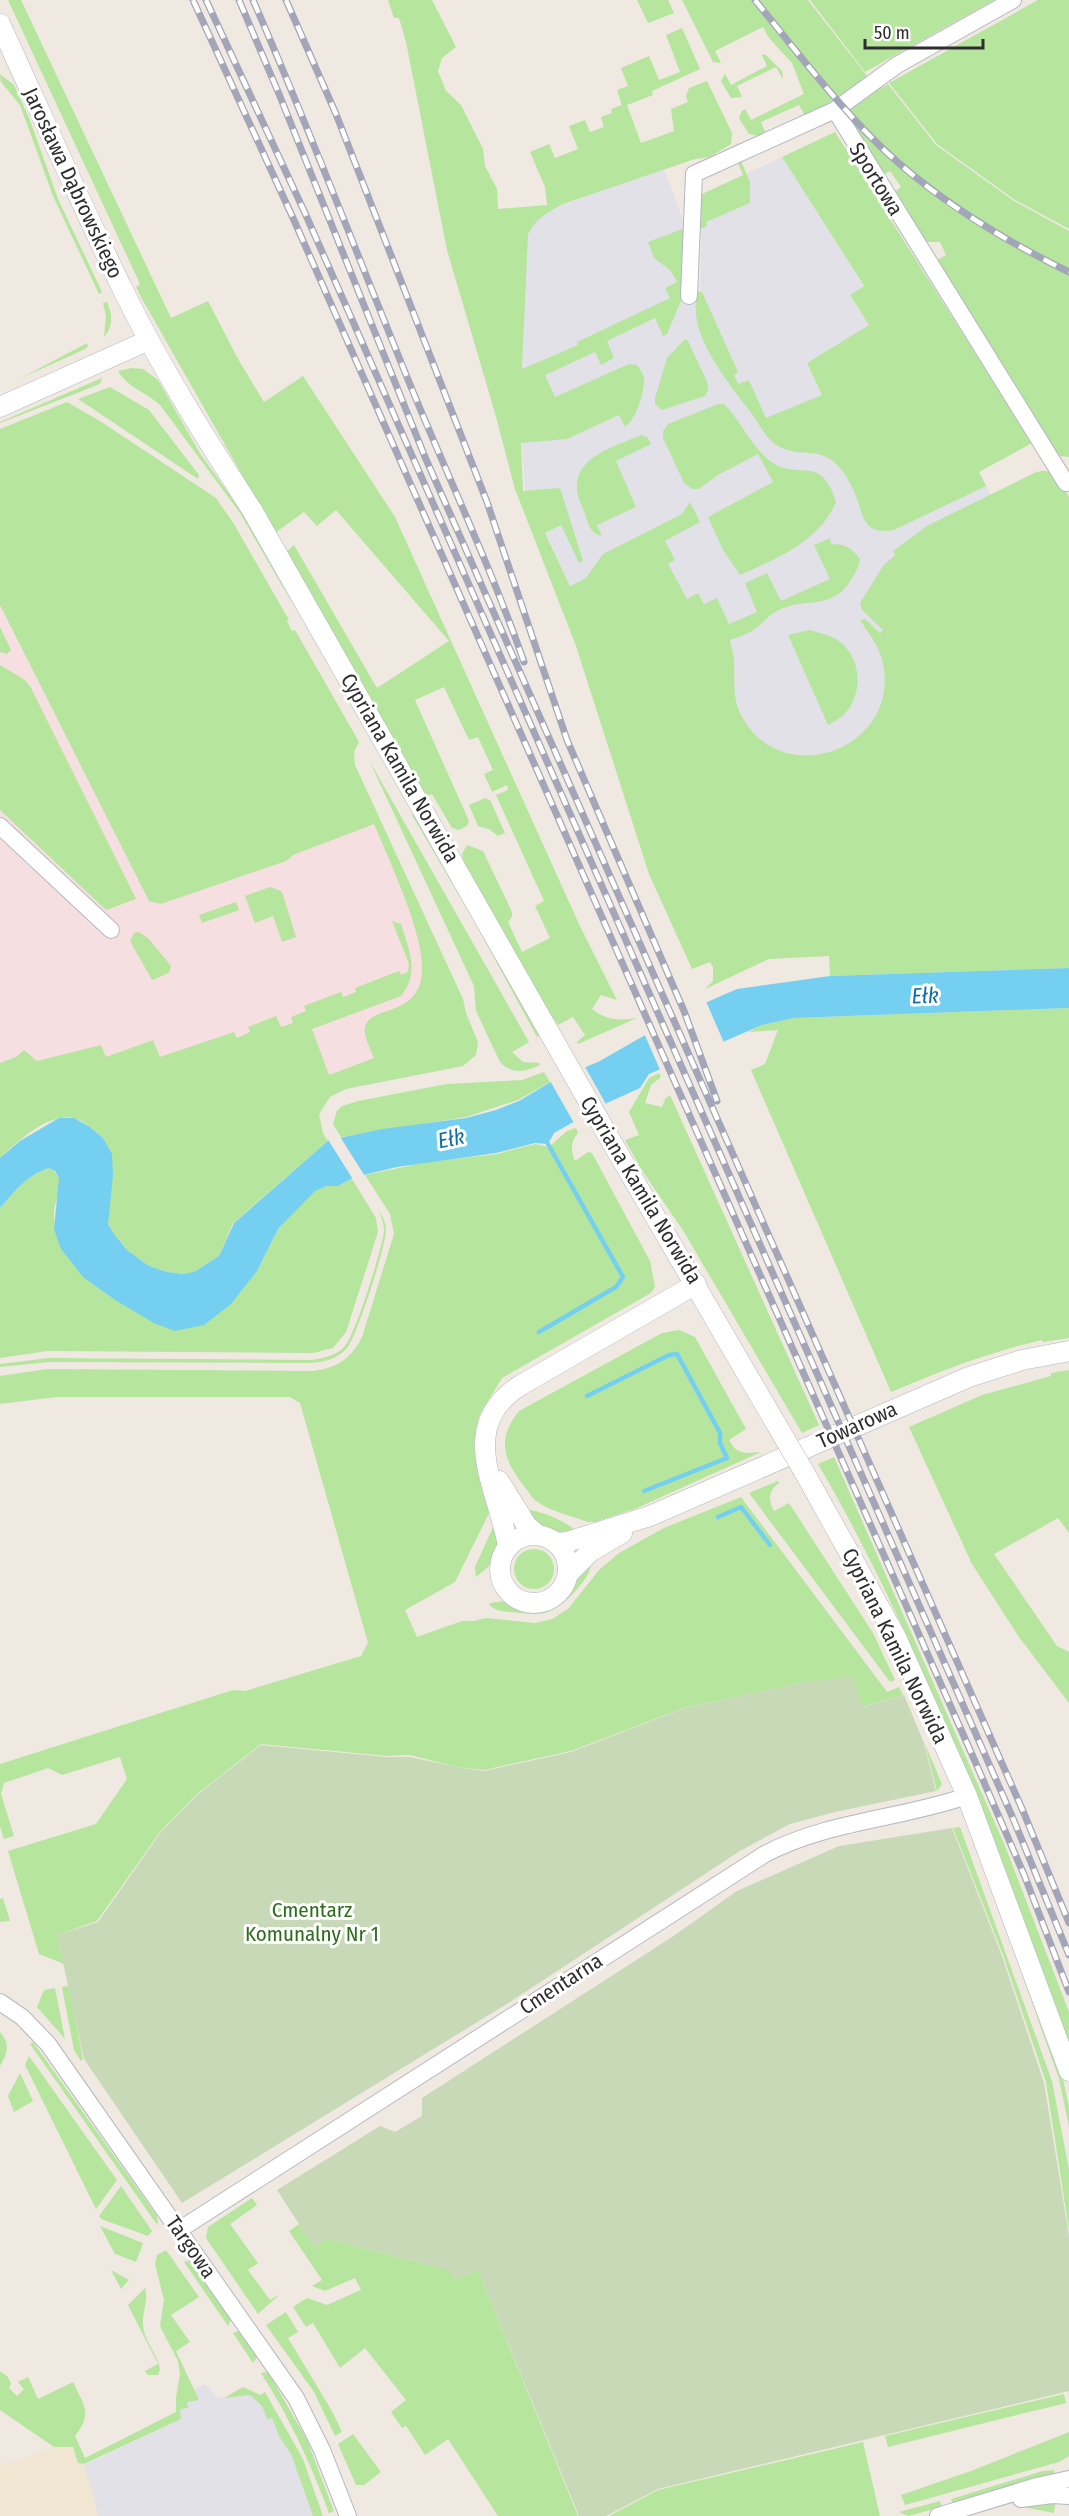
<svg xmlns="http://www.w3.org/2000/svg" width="1069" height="2516" viewBox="0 0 1069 2516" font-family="'Fira Sans Condensed',sans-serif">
<rect width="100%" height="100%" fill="#efe9e1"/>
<path fill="#e3e1e8" d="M782,157L864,287L850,296L869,325L807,363L881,525L979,472L1005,522L903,680L827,864L591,629L525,490L521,426L527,217L664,169L686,228L682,300L700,291L702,195Z
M205,2384L218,2398L250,2393L273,2417L292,2453L314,2516H98L84,2465L177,2421L176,2398Z"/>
<path fill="#f0e6d1" d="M54,2447H72L78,2463L84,2465L98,2516H0V2462L4,2465Z"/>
<path fill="#f5dfe0" d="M0,572L376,823L465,1033L208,1126L0,1087Z"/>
<path fill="#b6e59e" d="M8,0H21L171,318L208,301L238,359L264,402L303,376L395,517L579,924L617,1000L601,995L592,1009C606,1020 619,1021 637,1018L578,1044L577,1042L585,1035L573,1017L558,1025L551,1015L463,861L462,854L467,845L483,851L512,912V917L508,922L522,952L550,938L535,906L544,901L496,795L508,790L507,785L492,792L484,774L493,770L478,737L469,740L444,687L415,700L469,821L467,826L459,830L452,828L432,794L426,797L286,552L294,545L377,688L449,641L336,510L317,526L304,512L275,533L141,297L136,287L140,284Z
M388,0H432L456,47L442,58L438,71L446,91L461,105L483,149L485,166L497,189L498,209L547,205L545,187L530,152L549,144L555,158L578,149L569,126L585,120L590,132L604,127L601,117L612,113L611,109L622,105L617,90L628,86L621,68L649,56L659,80L680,72L666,35L682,28L700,69L652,91L653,95L627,105L641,143L674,131L671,109L688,102L686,96L689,88L707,81L732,133L731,144L710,157L695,159L563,204C548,212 535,219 528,234L522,369L578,345L577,342L670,298L665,288L677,282L671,271L654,258L648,242L685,228L681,301L667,334L663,336L655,318L607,341L614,358L601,365L595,352L545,375L555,397L629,364L637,365C641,370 645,376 644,383C643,395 636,420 625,427L619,415L567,439L521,443L523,491L560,488L583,561L579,563L561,525L545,533L570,586L586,578L603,554L682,514L690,502L700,522L665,541L675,560L668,564L687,599L698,593L704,604L717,598L729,624L757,612L745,583L767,573L781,601L830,579L814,545L830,538L831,544C845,544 851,547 860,559C859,568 855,573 851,580C831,612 805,596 777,611C767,616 761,626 752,631C745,635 737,637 730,640C731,647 734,655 734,662C735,682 732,697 741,715C781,792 900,750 883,664C880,647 869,634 860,620L865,619L880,633L883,630L862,610L860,603L883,566L895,555L893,551L927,526L1034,473C1057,466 1058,479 1069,497V968L830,976L829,956L769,959L705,989L713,981V967L710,962L692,969L649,874L576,646L515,489L495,413L447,250L406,42L399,18H394Z
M637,0H668L674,13L648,23Z
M682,0H808L867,76L839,97L805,116L799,105L761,122L766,134L761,136L749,134L739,118L742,111L745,109L751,120L804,94L792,63L769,38L763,27L715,51L721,63L713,62Z
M810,0H994L865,72Z
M1038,0H1069V229L1015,200L937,144L889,83Z
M765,54L782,71L783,77L782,78L776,67L737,86L742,97L731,98L721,81L725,74L731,85L767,66L762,55Z
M0,74L14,85L30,120L58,199L102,292L99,294L53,196L20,105L1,82Z
M888,84L936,145L1014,201L1069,231V457L1060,456L1055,452L934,262L946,255L940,242H922L891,195L901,187L890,171L880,177L847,115C852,101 876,92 888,84Z
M835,132L1032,443L979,472L986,486L894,530C864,535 864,519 856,496C852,486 845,472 837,465C820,446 797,458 778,446C767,440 759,424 752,414C729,383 685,333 698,292H702L738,372L734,375L738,384L749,380L766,418L822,395L807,363L869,325L850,295L864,286L782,157Z
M741,161L750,182V203L706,222L707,226L700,229L702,194L743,175L738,163Z
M107,302C113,315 113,326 104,337L106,316L103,303Z
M685,339L688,341L707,382L708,390L705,396L662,410L655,404V398L667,358Z
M87,343L88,347L81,351L21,378Z
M132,368L143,369L158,380L201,455L243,513L296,610L240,513L160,405C147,393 127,387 118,371Z
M102,378L100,384L0,423V422Z
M110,387L149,410L199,475L198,479L78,399Z
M67,402L100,421L216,498L234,524L289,620L287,621L292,631L295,630L359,742L354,752L355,765L463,999L466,1013L478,1042L476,1055L463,1066L346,1089L330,1097L319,1114L323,1133L328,1141L233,1223L219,1256L196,1271L184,1274L167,1272L149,1266L127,1250L114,1234L108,1224V1203L103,1138C94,1130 83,1120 72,1118C46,1114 18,1142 0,1158V1063L16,1057L24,1050L37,1061L101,1045L106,1057L153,1040L160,1057L234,1032L237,1038L250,1032L248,1027L276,1016L281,1027L293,1023L291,1017L306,1011L304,1006L341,992L343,997L356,992L355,988L399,971L401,975L408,972L409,964L392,921L401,924C409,950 420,972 401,996L312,1029L329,1075L374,1058C371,1050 363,1036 365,1027C370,1004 424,1019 422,965C421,928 389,860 374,824L293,855L286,861L161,904L149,901L0,605V429Z
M718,404H724L729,409C741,424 756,451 770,461C798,482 821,452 836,502C819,542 776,559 740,575L723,550L708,517L773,482L758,454L718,475L699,489H692L684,483L663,438V431L668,424Z
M641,435L647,437L651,444L616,461L636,507L597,525L602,536C589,533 588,522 584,511C581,504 577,496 577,489C574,456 617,446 641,435Z
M0,627L11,650L7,654L0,652Z
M809,630C820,633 831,635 840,642C861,658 863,691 847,711C843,717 835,721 828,725L788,635Z
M0,665L25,680L30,686L136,899L106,910L0,810Z
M369,760L529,1042L512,1052L523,1062L539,1063L540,1065C525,1072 512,1075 500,1062L476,1011L474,986Z
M485,798L490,800L505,833L498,836L489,829L478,826L469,805Z
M415,813L534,1026L539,1036L537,1037L473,919L412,815Z
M270,887L281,891L283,895L296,937L282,942L273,916L255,923L245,896Z
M236,902L239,910L202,923L199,915Z
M139,932L149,939L171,966L169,973L152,980L130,941L134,933Z
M1069,1008V1338L1043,1342L1042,1340C989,1352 941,1371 891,1392L751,1070L765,1064L778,1030L748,1032L762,1025L794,1018Z
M544,1072L550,1082L518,1100L466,1117L341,1137L333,1124L337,1111L342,1106L358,1101L447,1084L522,1080Z
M659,1073L661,1077L651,1085L645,1103L662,1107L665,1099L670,1095L819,1425L802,1433L684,1232L641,1169L625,1140L639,1135L629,1112L649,1078Z
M576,1128L578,1133C570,1142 571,1150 575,1161L588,1152L592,1153L650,1261L655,1287L651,1293L502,1378L479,1416L474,1444L478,1472L492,1507L455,1582L405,1610L417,1637L462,1621H474L486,1618L535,1623L552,1619L568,1609L599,1570L619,1553L664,1528L741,1497L887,1692L899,1687L903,1695L862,1707L806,1682L684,1708L571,1751L484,1770L456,1767L410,1755L387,1756L261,1744L197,1794L160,1832L97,1921L57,1935L64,1964L39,1954L8,1851L96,1824L127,1779L120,1757L62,1775L48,1768L4,1783L1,1794L14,1836L4,1839L0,1827V1764L233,1690L245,1691L361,1656L368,1643L300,1403L290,1397H57L0,1404V1376L47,1369L313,1371C337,1368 351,1359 362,1337L394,1234L390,1214L365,1175L428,1162L497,1154L535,1144L549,1147L567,1131Z
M49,1168C69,1178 54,1198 54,1214C56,1257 83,1277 115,1300L257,1271L278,1229L314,1191L327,1186H338L352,1179L376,1218L378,1232L346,1332L333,1348L313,1353L48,1351L0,1358V1208C15,1191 27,1175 49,1168Z
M378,1209C382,1216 386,1222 386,1230C386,1246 357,1336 347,1348C337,1359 325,1362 310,1363L49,1362L0,1367V1364L49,1358L311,1360C324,1358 336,1356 345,1346C356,1333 382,1249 384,1231C384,1223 381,1216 378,1209Z
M679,1330L695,1337L746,1429L729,1440C737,1456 747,1453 761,1452L637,1508L595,1522H588C571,1516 550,1511 536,1501C532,1498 530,1494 527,1490C506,1463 494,1442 519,1411L662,1333Z
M1069,1370V1533L1058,1518L994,1554L1057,1646L1069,1652V1703L1019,1637L972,1564L909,1427L982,1395L1051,1376V1373Z
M834,1457L1005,1846L1069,2012V2048C994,1850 925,1647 818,1464Z
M778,1481L779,1483C768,1491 768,1500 774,1511L789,1503L873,1633L895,1680L890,1682L749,1493Z
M526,1510C538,1509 572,1523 578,1534C550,1534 544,1532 526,1510Z
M494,1525L500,1540L489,1566L476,1577L475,1567Z
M514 1569a20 20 0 1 1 40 0a20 20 0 1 1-40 0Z
M591,1560C595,1575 562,1608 548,1612C536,1616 522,1613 510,1612C501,1611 494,1611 489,1604C515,1593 531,1623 560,1600C568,1593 570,1585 575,1577C579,1570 586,1565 591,1560Z
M925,1744L942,1784L937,1791Z
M965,1813L1063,2079L1069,2107V2127L1059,2079Z
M960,1827L1052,2081L1069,2170V2230L1046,2082L1003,1955L953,1828Z
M3,1898L10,1921L0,1922V1899Z
M69,1986L83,2059L81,2061L74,2050L62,1987Z
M55,1988L65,2039L37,2007L44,1990Z
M0,2032C11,2044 7,2054 0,2066Z
M33,2042L157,2216L158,2226L30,2044Z
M29,2056L117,2180L96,2209L25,2065Z
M20,2073L33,2101L14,2112L8,2096Z
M121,2186L152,2231L148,2236L101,2219L99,2216Z
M252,2198L257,2205L230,2224L258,2263L248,2270L270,2300L280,2294L258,2314L206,2238L208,2227Z
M299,2224L314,2247L328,2239L449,2270L454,2280L478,2270L578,2516H498L448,2439L425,2455L406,2426L402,2428L391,2412L406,2400L365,2348L340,2368L313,2323L306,2327L293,2307L307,2298L327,2305L361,2290L355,2278L325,2291L312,2286L322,2280L289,2231Z
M100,2226L143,2243L136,2262L115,2254Z
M166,2250L199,2297L171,2315L190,2342L176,2351L199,2400L187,2402L188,2408L180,2409L181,2419L84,2464L78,2463L73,2447H54L0,2410V2371L8,2377L11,2384L9,2388L17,2396L24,2389L18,2382L28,2377L38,2399L73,2382C84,2406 93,2413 75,2436L85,2458L176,2412V2398L180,2374L178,2361L160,2326L164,2300L155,2264L157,2255Z
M186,2261L190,2262L231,2320L228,2326L184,2262Z
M111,2270L129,2280L121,2289Z
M145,2288C149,2300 142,2312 143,2325C144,2341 157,2353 160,2369L158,2375H148L145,2371L158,2364L128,2305Z
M286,2312L298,2332L288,2338L332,2411L342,2432L335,2436L314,2392L266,2325Z
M239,2331L257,2357L253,2363L233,2333Z
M268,2372L307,2440L334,2511L329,2513C310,2463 290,2418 261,2373Z
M243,2387L260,2395L265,2392L303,2459L323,2516H313L291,2454L279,2436L272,2418L267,2419L262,2406L250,2395L224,2398Z
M1064,2394L1066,2403L888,2447L885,2436Z
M1069,2432V2456L1059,2462L905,2505L901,2495L971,2471Z
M353,2434L381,2472L364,2485H356L338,2444Z
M863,2442L880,2516H609L658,2490Z
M1054,2470L1055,2475L953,2505L951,2499L1043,2471Z
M1056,2500L1054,2513L1017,2506Z
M940,2501L942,2507L908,2516L899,2512Z"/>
<path fill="#c8d9b8" d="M840,1678H853L863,1707L904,1695L924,1743L936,1791L835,1812L790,1824L740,1851L510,2002L182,2203L84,2059L57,1935L98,1922L161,1832L198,1794L261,1745L387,1757H410L456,1767L484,1771L571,1752L685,1708L806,1682Z
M952,1828L1002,1956L1044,2083L1069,2236V2391L658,2489L606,2516H579L478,2270L454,2280L449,2270L328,2239L314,2247L277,2190L380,2126L395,2132L422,2116V2098L672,1937L737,1891L839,1846Z"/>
<path fill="#75cff0" d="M1069,968V1008L794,1018L762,1025L649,1074L640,1088L607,1103L554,1133L548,1144L535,1143L496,1153L397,1167L355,1177L338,1186H327L315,1191L278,1229L257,1271L231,1304L204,1325L175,1331L154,1323L115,1300L83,1277L61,1249L54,1229L59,1178L55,1171L49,1168C27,1175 15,1191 0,1208V1158L20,1141L59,1118H74L90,1127L103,1138L112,1154L113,1175L108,1224L114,1234L127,1250L149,1266L167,1272L184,1274L196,1271L219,1256L234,1223L329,1140L383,1129L466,1118L496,1110L519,1101L554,1080L598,1062L689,1010L737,989L830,976Z"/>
<path fill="#efe9e1" d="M705,999L725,1045L661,1072L643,1031Z
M584,1065L607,1106L574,1123L549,1079Z
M339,1135L366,1178L354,1181L327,1138Z"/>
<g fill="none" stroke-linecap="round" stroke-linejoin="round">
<path stroke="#75cff0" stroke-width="4.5" d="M539,1332L616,1287L623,1277L548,1144
M587,1396L669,1355L677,1354L720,1433V1443L727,1458L644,1491
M718,1517L741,1507L770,1545"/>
<g stroke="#b4b7c1" stroke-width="18">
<path id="minor" d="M835,110L1066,483
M689,296L694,174L835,110L897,65L1013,0
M0,826L111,930
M0,2002L22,2017L48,2044L296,2398L322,2450L348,2516
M179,2230L765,1854C828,1821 900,1819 967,1796
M1021,2499L1052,2495L1069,2496
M938,2516L1037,2486L1069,2479"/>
</g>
<g stroke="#b4b7c1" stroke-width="21">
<path id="tertiary" d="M0,24C41,113 80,202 123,290C160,366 206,439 252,510L611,1141L786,1441
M0,407L149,340
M803,1470L896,1637L967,1796L1069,2071
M499,1481L527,1526L538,1535
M500 1569a34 34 0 1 1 68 0a34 34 0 1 1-68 0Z
M556,1543L567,1542L650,1516L969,1377L1022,1360L1069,1351
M508,1546C498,1488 455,1426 521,1385L696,1284
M568,1574L591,1551L622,1533"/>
</g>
<use href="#minor" stroke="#fff" stroke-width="16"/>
<use href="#tertiary" stroke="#fff" stroke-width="20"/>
<g stroke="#a3a6b8" stroke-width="7">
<path id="rail" d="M193,0L293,218L974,1759L1025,1877L1069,1992
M206,0L305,213L740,1199L1012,1816L1069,1955
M239,0L279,94L425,457L1023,1811L1069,1923
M253,0C308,126 357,254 409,382C447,475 491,567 524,662
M286,0L336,114L487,502L567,740L684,1011L717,1101
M755,0C791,45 827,91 867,133C924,192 995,236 1069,272"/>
</g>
<use href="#rail" stroke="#fff" stroke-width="4.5" stroke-dasharray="14" stroke-linecap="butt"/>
<g stroke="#b4b7c1" stroke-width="21" stroke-linecap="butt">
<path id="tertiary-bridge" d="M786,1441L803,1470"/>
</g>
<use href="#tertiary-bridge" stroke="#fff" stroke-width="20"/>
</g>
<g text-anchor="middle" stroke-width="6" stroke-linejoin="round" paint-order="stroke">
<g font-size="21" fill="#2e2e2e" stroke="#fff">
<text transform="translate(876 179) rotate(58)" y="7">Sportowa</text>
<text transform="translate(73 183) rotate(65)" y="7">Jarosława Dąbrowskiego</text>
<text transform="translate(400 768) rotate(60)" y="7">Cypriana Kamila Norwida</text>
<text transform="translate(641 1190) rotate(59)" y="7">Cypriana Kamila Norwida</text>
<text transform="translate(857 1425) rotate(-24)" y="7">Towarowa</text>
<text transform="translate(895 1646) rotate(64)" y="7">Cypriana Kamila Norwida</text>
<text transform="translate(561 1984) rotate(-33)" y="7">Cmentarna</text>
<text transform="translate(191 2247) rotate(55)" y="7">Targowa</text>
</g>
<g font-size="21" fill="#2c6e1b" stroke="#fff">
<text x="312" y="1917">Cmentarz<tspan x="312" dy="24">Komunalny Nr 1</tspan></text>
</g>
<g font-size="22" font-style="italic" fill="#0d6fa3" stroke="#fff">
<text transform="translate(925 995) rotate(-2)" y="8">Ełk</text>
<text transform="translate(451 1138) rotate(-11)" y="8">Ełk</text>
</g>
</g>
<path d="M865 39v9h118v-9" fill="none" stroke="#2e2e2e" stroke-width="3"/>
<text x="874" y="39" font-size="18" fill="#2e2e2e" stroke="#ffffff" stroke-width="4.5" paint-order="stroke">50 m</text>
</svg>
